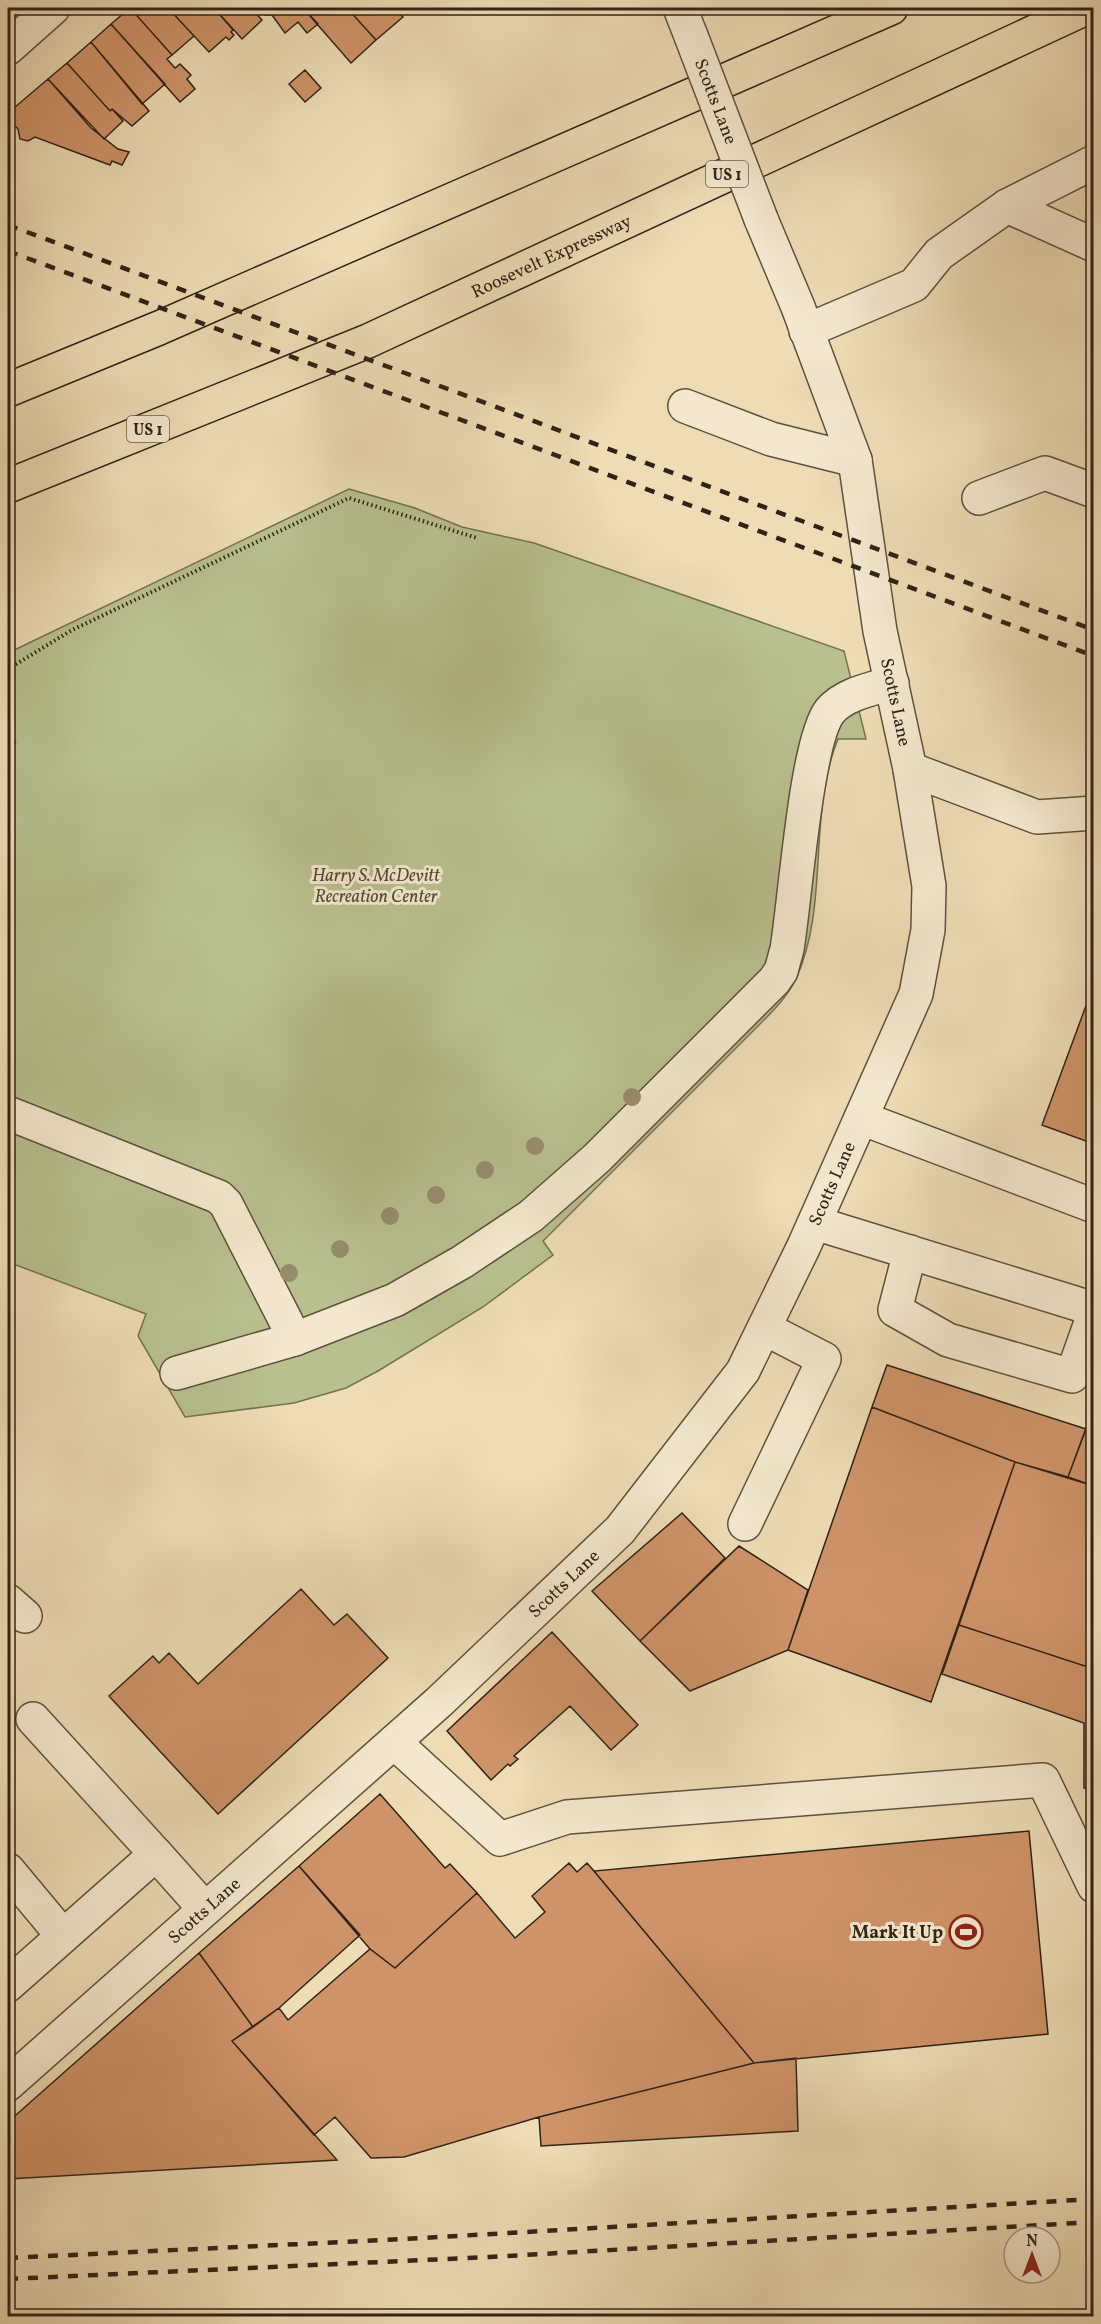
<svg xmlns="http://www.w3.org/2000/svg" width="1101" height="2324" viewBox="0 0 1101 2324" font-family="Vollkorn,serif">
<rect width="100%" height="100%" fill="#eddcb4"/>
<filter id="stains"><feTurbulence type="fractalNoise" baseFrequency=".00333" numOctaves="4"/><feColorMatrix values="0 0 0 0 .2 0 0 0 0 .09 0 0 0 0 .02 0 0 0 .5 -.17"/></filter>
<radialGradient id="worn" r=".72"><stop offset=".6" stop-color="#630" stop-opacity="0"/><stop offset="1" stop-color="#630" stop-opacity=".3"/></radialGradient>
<path fill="#b8c08e" stroke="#747252" stroke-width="1.5" d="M349,489L415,508L462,527L534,543L844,651L866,739H838C807,815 830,904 796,979C787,998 770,1014 755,1029L543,1241L553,1255L483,1307L378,1371L346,1388L294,1403L185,1417L138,1336L146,1314L8,1262V653Z"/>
<path fill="#cf9369" stroke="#2f2317" stroke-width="1.5" d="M130,8H168L194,36L172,55Z
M130,8L172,55L167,59L175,68L180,64L191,75L187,79L195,89L180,102L111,24Z
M168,8H214L233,30L231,32L234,35L229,40L226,37L209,52Z
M214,8H251L262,20L242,39Z
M263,8H303L318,24L307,33L298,22L285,33L272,15H265Z
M303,8H347L376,40L351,63Z
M347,8H394L403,17L376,40Z
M111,24L165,84L142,104L91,42Z
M91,42L149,111L132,126L112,109L110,111L67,63Z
M67,63L110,111L112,109L123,121L104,139L48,79Z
M305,70L321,88L305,102L289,84Z
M48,79L91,128L118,149L129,152L122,165L112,161L110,165L35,137L28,141L20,139L18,129L8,118V113Z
M1094,984V1144L1042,1125Z
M887,1365L1086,1429L1068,1477L1015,1462L872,1407Z
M872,1407L1015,1462L931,1702L788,1650Z
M1093,1409H1094V1486L1068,1477Z
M1015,1462L1094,1486V1669L959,1625Z
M682,1513L725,1558L640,1641L592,1591Z
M739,1546L808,1590L788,1650L690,1691L640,1641Z
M301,1589L334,1625L347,1614L388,1658L218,1814L109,1696L153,1656L159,1663L169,1653L198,1684Z
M959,1625L1094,1669V1788H1084V1723L942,1674Z
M552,1632L638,1725L611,1750L570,1706L514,1756L518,1759L510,1766L508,1764L491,1780L447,1731Z
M380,1794L445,1868L450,1864L477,1893L395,1968L370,1949L299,1866Z
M1029,1831L1048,2034L754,2063L594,1871Z
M569,1863L577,1872L587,1863L594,1871L754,2063L539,2117L404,2157L371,2158L335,2117L314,2135L232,2041L279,2008L288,2020L370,1949L395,1968L477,1893L515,1938L545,1912L532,1896Z
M299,1866L360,1935L279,2008L253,2027L199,1953Z
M199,1953L253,2027L232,2041L337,2160L8,2179V2122Z
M796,2058L798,2131L541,2146L539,2117L754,2063Z"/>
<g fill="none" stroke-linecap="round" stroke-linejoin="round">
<g stroke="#5e513e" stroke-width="36">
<g id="minor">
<path d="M680,8L691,36"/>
<path d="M8,48L53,8"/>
<path d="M1007,206L1094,245"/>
<path d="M806,331L914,285L939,254L1007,206L1094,162"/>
<path d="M685,406L771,439L855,460"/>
<path d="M979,498L1045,473L1094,491"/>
<path d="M910,769L1037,817L1094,813"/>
<path d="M8,1113L219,1197L226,1204L295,1339L395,1300L462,1262L531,1216L597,1158L774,981L781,971L787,949C795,902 806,741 830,711C844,694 872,689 892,683"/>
<path d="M861,1118L1094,1206"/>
<path d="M815,1223L1094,1309"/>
<path d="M910,1252L895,1310L948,1340L1072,1376L1094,1314"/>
<path d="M177,1373L295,1339"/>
<path d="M745,1524L824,1359L764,1328"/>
<path d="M8,1601L25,1616"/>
<path d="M33,1719L156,1854"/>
<path d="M394,1742L500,1839L567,1817L1043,1780L1094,1886"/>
<path d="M8,1870L63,1936"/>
<path d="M8,1985L156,1854L205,1909"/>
<path id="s1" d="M8,2084L439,1702L620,1530L743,1371L804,1246L916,994L928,930L929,886L910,769L880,631L855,460L798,307L761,219"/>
</g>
</g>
<g stroke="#2f2317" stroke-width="36">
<g id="highway">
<path d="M8,390L159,328L891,8"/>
<path id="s2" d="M8,486L368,341L1086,8"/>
</g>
</g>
<path stroke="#2f2317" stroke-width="4" stroke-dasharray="1.5 3" stroke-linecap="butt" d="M8,669L72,630L349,498L477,538
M8,730L15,744L8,747"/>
<use href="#minor" stroke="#f3e8ce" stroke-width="33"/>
<use href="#highway" stroke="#eddcb4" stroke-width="33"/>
<path stroke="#2f2317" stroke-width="4.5" stroke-dasharray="10 10" stroke-linecap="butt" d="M8,225L1094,630
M8,251L1094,656
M8,2258L405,2239L1094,2199
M8,2279L490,2257L1094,2222"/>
<g stroke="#5e513e" stroke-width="36" stroke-linecap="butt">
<g id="minor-bridge">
<path id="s3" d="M691,36L761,219"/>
</g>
</g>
<use href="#minor-bridge" stroke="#f3e8ce" stroke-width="33"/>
</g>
<g fill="#978c6e">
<circle cx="632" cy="1097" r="9"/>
<circle cx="535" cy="1146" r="9"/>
<circle cx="485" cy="1170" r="9"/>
<circle cx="436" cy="1195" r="9"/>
<circle cx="390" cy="1216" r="9"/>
<circle cx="340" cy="1249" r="9"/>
<circle cx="289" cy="1273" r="9"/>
</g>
<defs>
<g id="stadium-ring" transform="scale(1.725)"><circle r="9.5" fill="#f3e8ce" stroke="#8f2418" stroke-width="1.5"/><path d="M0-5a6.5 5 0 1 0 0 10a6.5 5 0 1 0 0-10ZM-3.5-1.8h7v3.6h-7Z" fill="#8f2418"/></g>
</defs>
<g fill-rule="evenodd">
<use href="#stadium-ring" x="966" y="1932"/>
</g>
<g text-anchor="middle" stroke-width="6" stroke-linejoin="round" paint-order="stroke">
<g fill="#f3e8ce" stroke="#6a5e4e" stroke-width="1.5">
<rect x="706" y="161" width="42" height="26" rx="4.5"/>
<rect x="127" y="416" width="42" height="26" rx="4.5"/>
</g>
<g font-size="16" font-weight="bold" fill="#2f2317">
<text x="727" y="180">US 1</text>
<text x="148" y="435">US 1</text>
</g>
<g font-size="18" fill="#2f2317" stroke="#f3e8ce">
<text dy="6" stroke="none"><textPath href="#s3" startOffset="70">Scotts Lane</textPath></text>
<text dy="6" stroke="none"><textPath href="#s2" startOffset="590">Roosevelt Expressway</textPath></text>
<text transform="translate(896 702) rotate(78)" y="6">Scotts Lane</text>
<text dy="6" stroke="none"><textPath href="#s1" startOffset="1234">Scotts Lane</textPath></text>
<text dy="6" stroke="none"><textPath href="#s1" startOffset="748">Scotts Lane</textPath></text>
<text dy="6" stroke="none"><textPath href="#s1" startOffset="262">Scotts Lane</textPath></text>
</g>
<g font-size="18" font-style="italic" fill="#514a35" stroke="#f3e8ce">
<text x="376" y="881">Harry S. McDevitt<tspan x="376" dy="21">Recreation Center</tspan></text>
</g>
<g font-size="18" font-weight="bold" fill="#2f2317" stroke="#f3e8ce" text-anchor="end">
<text x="943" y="1938">Mark It Up</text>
</g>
</g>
<rect width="1101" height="2324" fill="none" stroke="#eddcb4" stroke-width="30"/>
<rect x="9" y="9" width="1083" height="2306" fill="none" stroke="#2f2317" stroke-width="3"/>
<rect x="15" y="15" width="1071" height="2294" fill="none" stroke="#2f2317" stroke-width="1.5"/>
<g transform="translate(1032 2255)"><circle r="28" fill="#f3e8ce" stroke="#a59985" stroke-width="1.5"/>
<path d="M0-4.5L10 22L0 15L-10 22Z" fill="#8f2418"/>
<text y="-9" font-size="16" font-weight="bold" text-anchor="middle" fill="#2f2317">N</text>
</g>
<rect width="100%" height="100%" filter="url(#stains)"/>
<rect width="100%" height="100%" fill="url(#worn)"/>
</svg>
